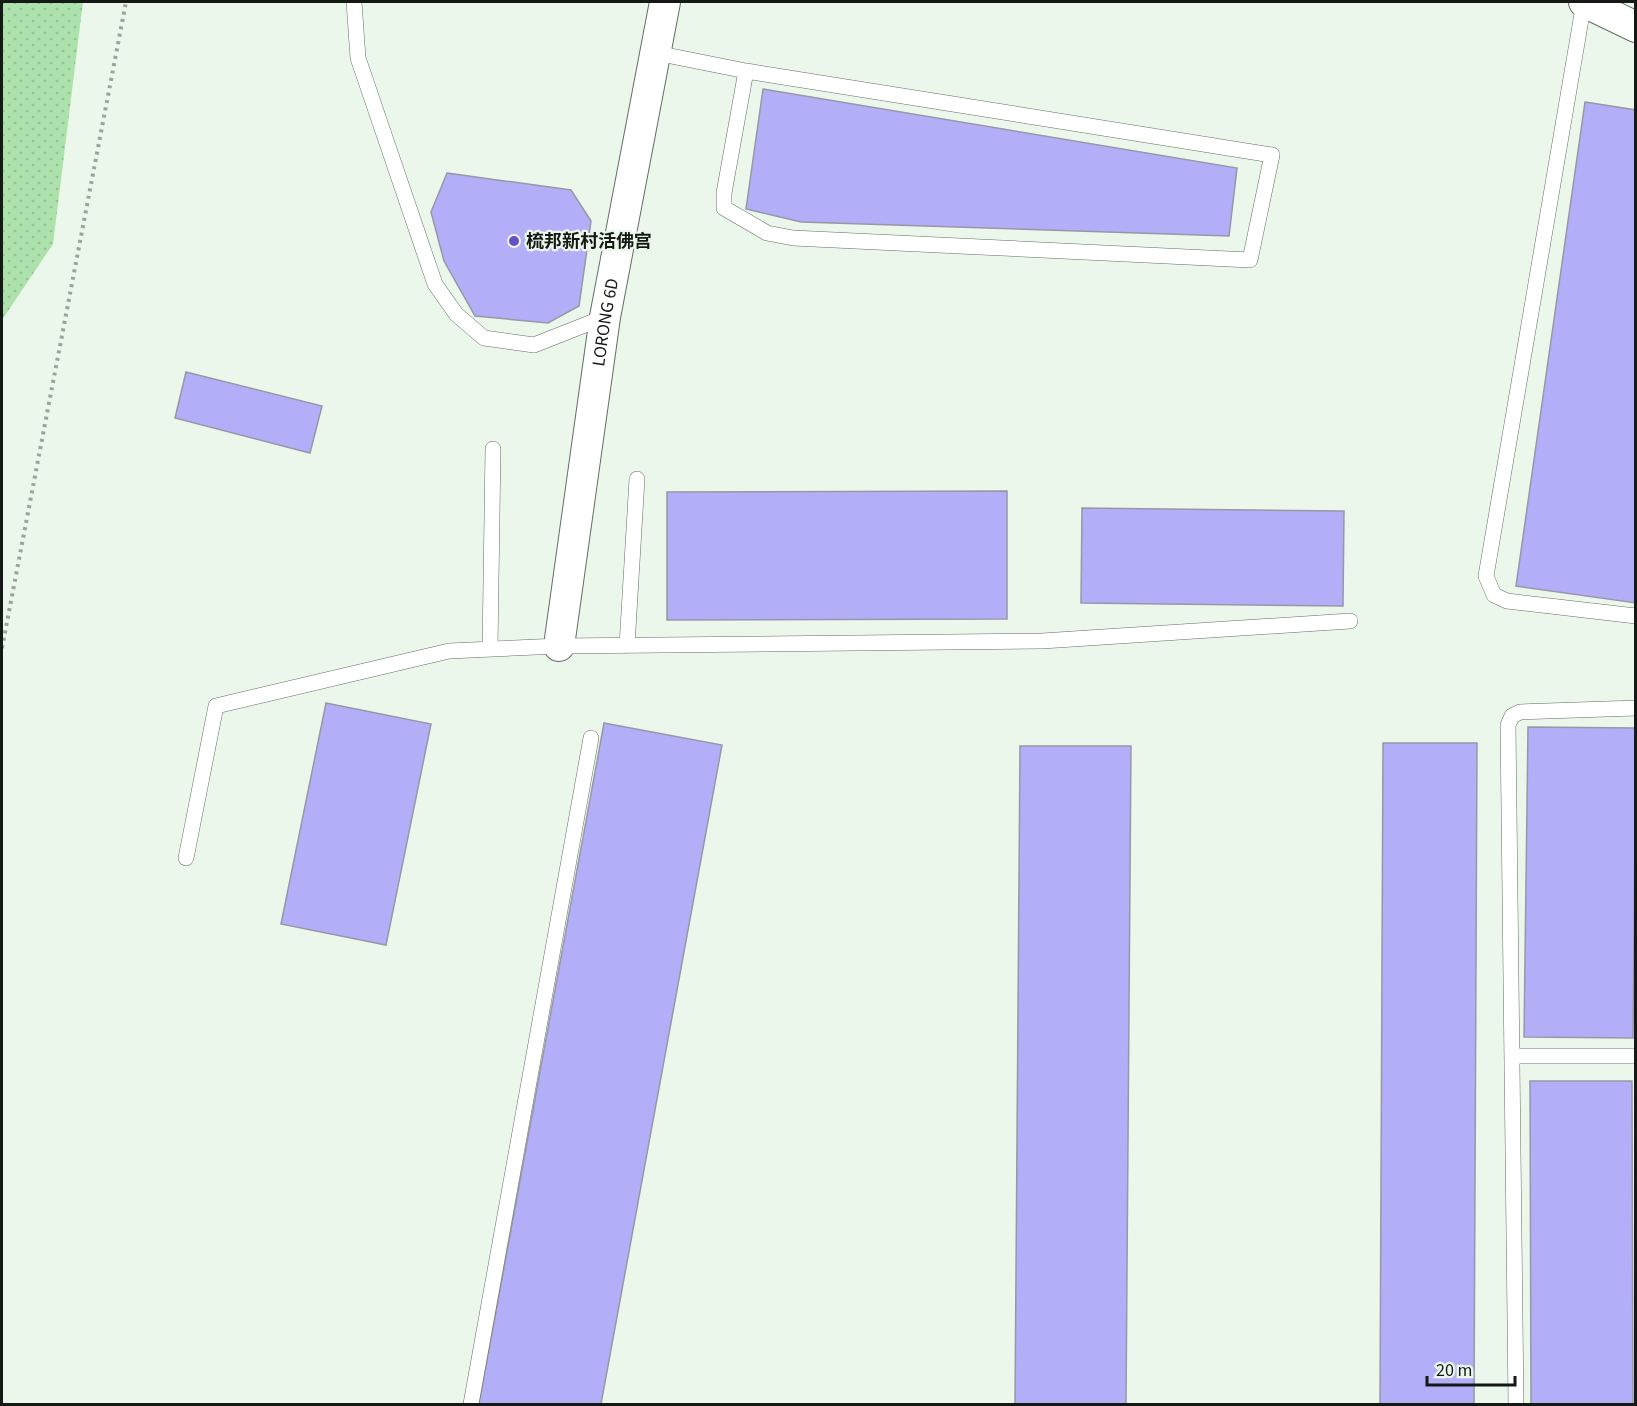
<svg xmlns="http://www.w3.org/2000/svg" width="1637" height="1406" viewBox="0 0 1637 1406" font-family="'Source Sans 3','Noto Sans SC',sans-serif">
<defs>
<pattern id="grass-dots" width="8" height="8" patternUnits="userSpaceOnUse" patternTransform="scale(1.5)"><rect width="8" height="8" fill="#aee2ad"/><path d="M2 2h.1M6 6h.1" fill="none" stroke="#95c194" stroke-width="1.8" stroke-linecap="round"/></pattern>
</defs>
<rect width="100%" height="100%" fill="#ebf7eb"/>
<path fill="url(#grass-dots)" d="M2,2H83L53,244L2,320Z"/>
<path fill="#b3aef8" stroke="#9897a5" stroke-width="1.5" d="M763,89L1237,168L1229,236L801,222L746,209Z
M1585,102L1636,110V603L1516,586Z
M447,173L571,190L591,221L579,306L548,323L475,316L444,261L431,212Z
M186,372L322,406L310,453L175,418Z
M1007,491V619L667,620V492Z
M1082,508L1344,511L1343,606L1081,603Z
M326,703L431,724L386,945L281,924Z
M604,723L722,745L601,1404H479Z
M1528,727L1636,728L1633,1038L1524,1037Z
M1383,743H1477L1474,1404H1380Z
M1020,746H1131L1126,1404H1015Z
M1530,1081H1632L1633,1404H1531Z"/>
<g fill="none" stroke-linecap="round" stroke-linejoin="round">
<g stroke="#646e64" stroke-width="16">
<path id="lane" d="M354,2L358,58L435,284L456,314L484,338L534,345L605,317
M1584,2L1486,576L1494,595L1507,601L1636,616
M656,53L746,71L1272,155L1250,260L793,238L767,233L724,208V193L746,71
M627,646L637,479
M490,649L493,449
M186,858L216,706L449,651L559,646L1042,641L1350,621
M1513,1056H1636
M471,1404L591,738
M1516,1404L1508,725L1512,716L1520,712L1636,708"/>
</g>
<g stroke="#646e64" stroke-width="32">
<g id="street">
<path d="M1584,2L1636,27"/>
<path id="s1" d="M559,646L605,317L665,2"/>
</g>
</g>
<path stroke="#9ba49b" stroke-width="4" stroke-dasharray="3 4.5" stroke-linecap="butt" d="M2,648L126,2"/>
<use href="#lane" stroke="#fff" stroke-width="15"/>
<use href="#street" stroke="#fff" stroke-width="30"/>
</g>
<circle fill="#664fc8" stroke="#ebf7eb" stroke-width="2" cx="514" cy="241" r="6"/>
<g text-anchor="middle" stroke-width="4.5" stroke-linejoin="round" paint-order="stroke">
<g font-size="18" font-weight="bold" fill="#151915" stroke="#ebf7eb" text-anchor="start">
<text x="526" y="247">梳邦新村活佛宫</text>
</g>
<g font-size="18" fill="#151915" stroke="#ebf7eb">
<text dy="6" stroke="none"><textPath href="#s1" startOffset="327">LORONG 6D</textPath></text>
</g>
</g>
<rect width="1637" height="1406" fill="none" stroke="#151915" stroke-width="6"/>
<path d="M1427 1376v9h88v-9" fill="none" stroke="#151915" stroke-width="3"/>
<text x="1436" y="1376" font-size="18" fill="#151915" stroke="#ebf7eb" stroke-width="4.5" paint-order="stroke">20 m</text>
</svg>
